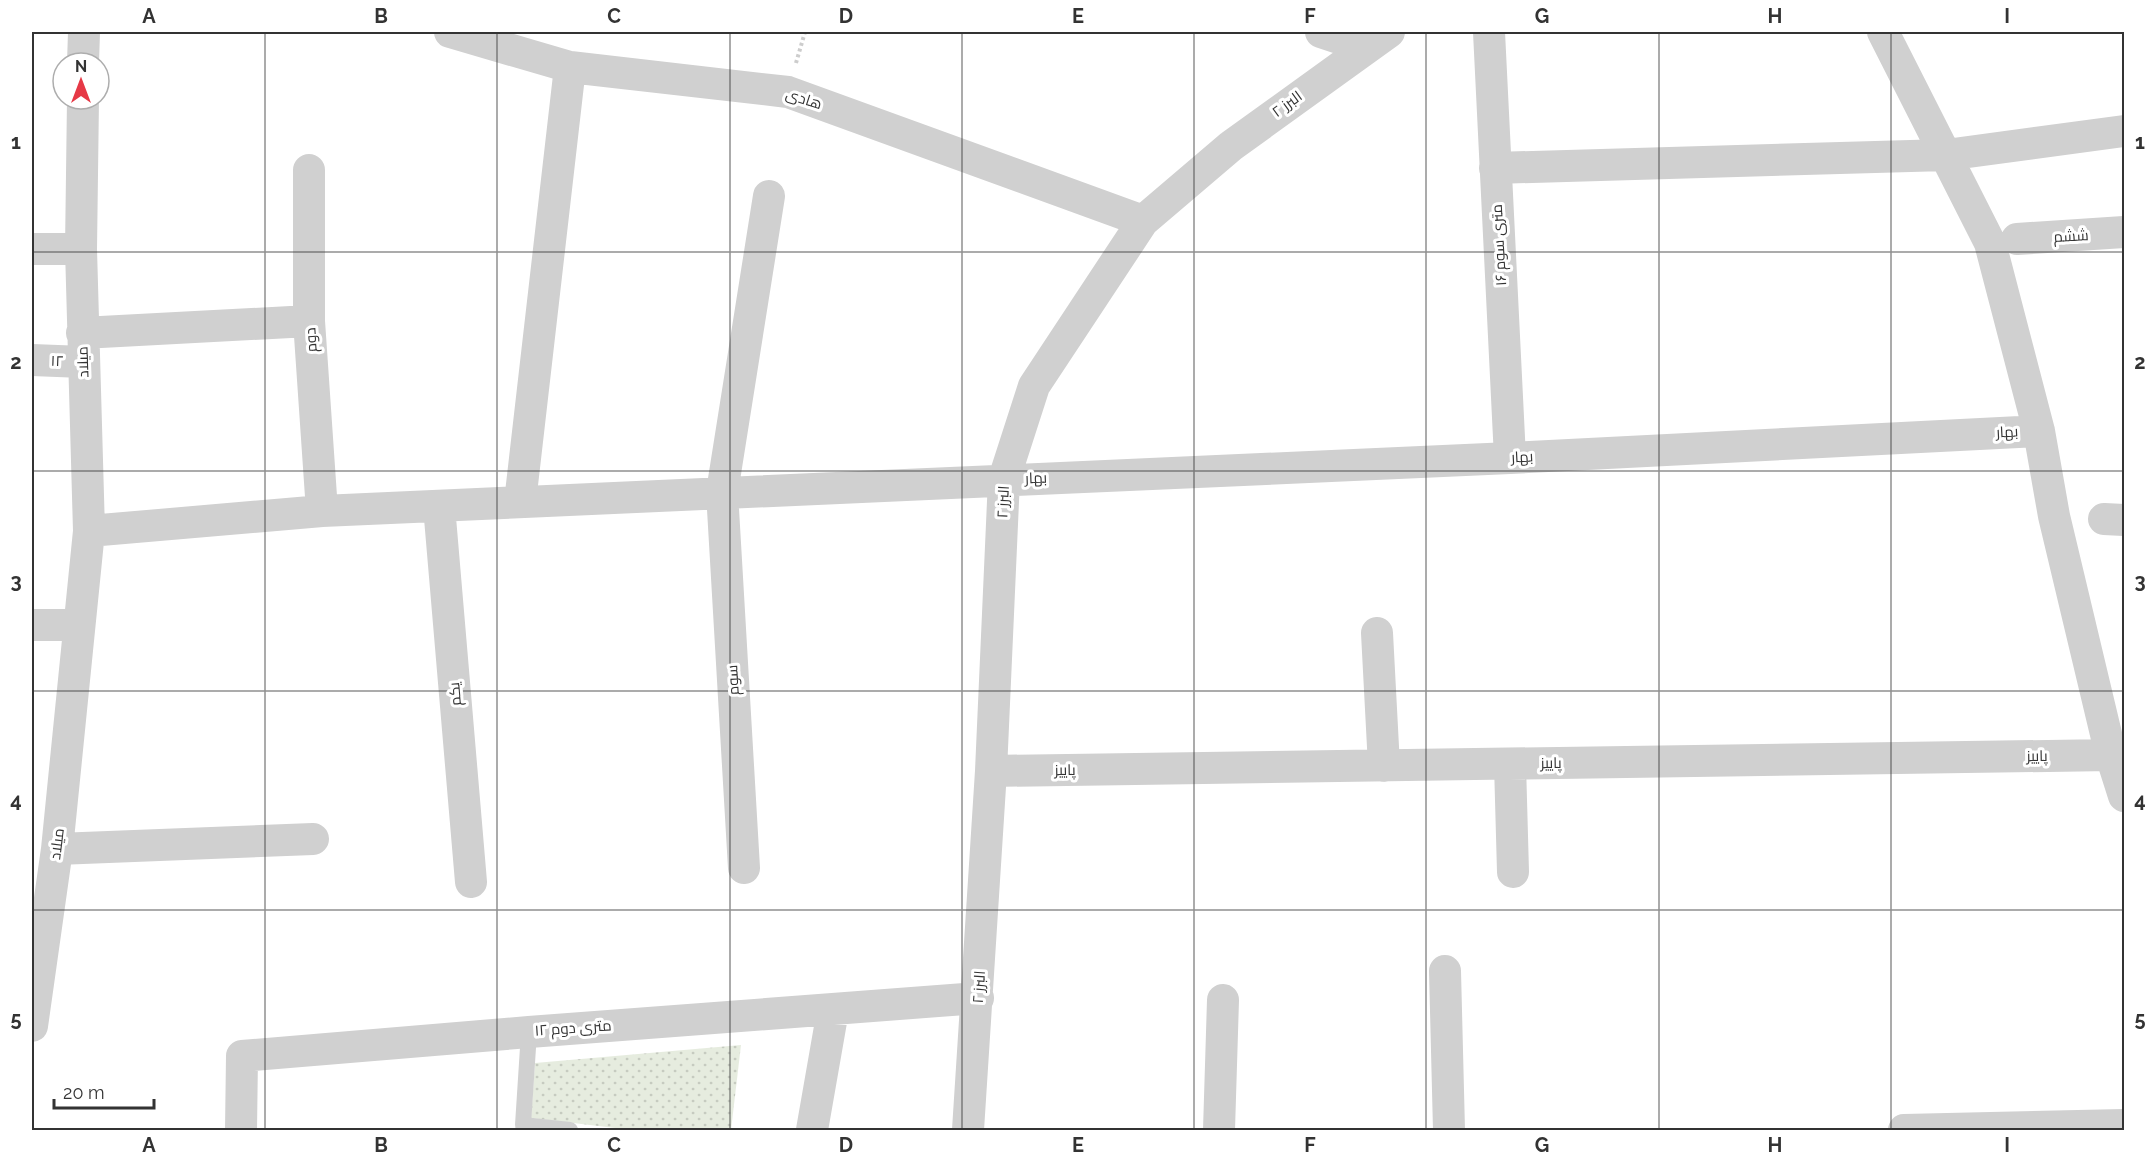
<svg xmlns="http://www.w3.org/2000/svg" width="2156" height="1162" viewBox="0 0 2156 1162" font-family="Raleway,Cairo,sans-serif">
<defs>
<pattern id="grass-dots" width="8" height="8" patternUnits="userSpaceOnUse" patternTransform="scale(1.5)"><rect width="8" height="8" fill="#e6ecdf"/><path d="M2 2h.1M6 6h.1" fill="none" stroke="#c6cbc0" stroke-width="1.8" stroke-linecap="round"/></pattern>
</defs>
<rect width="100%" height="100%" fill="#fff"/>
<path fill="url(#grass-dots)" d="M741,1045L731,1130H632L531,1118L535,1063Z"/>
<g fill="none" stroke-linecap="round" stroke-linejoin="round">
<path stroke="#cdcdcd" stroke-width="4" stroke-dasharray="3 3" stroke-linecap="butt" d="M796,63L805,32"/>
<path stroke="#d0d0d0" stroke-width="16" d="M529,1032L523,1125L570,1130"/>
<path stroke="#d0d0d0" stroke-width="32" d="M450,32L570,67L788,92L1143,221
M1321,32L1366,47
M1489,32L1510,458
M1883,32L1990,243L2039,431L2054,516L2111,755L2124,796
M83,63L84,32
M1495,168L1946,155L2124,131
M309,170V321L322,511
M2017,239L2124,232
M32,249H81
M82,333L309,321
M32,360L83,362
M520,502L570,67
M439,506L471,882
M2104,519L2124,520
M89,531L322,511L1510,458L2039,431
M32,625H79
M1377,633L1384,766
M1510,764L1513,872
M991,771L2111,755
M57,849L313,839
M744,868L722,492L769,196
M1445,971L1449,1130
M32,1026L57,849L89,531L81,249L83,99
M241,1130L242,1056L529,1032L978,998
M812,1130L833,1010
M968,1130L991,771L1004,479L1034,386L1143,221L1231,146L1389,32
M1219,1130L1223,1000
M1904,1130L2124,1125"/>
</g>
<path fill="none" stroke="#333" stroke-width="1.5" stroke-opacity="0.55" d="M265,32V1130M497,32V1130M730,32V1130M962,32V1130M1194,32V1130M1426,32V1130M1659,32V1130M1891,32V1130M32,252H2124M32,471H2124M32,691H2124M32,910H2124"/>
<g text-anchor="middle" stroke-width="6" stroke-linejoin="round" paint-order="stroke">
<g font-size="15" fill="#333" stroke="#fff">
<text transform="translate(804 99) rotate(18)" y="5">هادی</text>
<text transform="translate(1287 104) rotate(-36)" y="5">البرز ۲</text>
<text transform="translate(2071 236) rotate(-3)" y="5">ششم</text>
<text transform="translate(1499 245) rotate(-93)" y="5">۱۶ متری سوم</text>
<text transform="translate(311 340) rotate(-94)" y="5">دوم</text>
<text transform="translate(57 361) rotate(2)" y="5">۱۲</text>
<text transform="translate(83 362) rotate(-92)" y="5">میلاد</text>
<text transform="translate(2007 432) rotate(-3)" y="5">بهار</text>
<text transform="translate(1522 457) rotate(-3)" y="5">بهار</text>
<text transform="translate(1036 478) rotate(-2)" y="5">بهار</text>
<text transform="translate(1003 502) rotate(-87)" y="5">البرز ۲</text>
<text transform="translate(733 680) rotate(-93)" y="5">سوم</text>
<text transform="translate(455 694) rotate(-95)" y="5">یکم</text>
<text transform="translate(2037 756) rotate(-1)" y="5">پاییز</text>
<text transform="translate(1551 763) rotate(-1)" y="5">پاییز</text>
<text transform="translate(1065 770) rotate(-1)" y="5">پاییز</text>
<text transform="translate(57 844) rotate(-83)" y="5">میلاد</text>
<text transform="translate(979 987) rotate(-86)" y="5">البرز ۲</text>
<text transform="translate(573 1028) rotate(-4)" y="5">۱۲ متری دوم</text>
</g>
</g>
<rect width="2156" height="1162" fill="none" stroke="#ffffff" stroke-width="66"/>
<g transform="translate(81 81)"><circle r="28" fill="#ffffff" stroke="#adadad" stroke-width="1.5"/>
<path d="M0-4.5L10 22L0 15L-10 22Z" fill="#e63946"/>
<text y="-9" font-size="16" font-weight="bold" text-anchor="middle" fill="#333333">N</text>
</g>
<path d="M54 1099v9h100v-9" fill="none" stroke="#333333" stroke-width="3"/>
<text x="63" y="1099" font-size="18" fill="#333333" stroke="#ffffff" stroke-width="4.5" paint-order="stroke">20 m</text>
<rect x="33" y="33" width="2090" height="1096" fill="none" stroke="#333" stroke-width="2"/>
<g font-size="20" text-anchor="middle" font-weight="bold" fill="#333">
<text x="149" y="23">A</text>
<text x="381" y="23">B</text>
<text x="614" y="23">C</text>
<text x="846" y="23">D</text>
<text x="1078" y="23">E</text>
<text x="1310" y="23">F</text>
<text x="1542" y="23">G</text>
<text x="1775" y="23">H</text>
<text x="2007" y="23">I</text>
<text x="16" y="149">1</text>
<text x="2140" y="149">1</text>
<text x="16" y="369">2</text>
<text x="2140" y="369">2</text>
<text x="16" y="588">3</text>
<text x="2140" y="588">3</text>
<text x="16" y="807">4</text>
<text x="2140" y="807">4</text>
<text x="16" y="1026">5</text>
<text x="2140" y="1026">5</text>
<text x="149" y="1152">A</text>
<text x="381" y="1152">B</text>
<text x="614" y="1152">C</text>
<text x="846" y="1152">D</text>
<text x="1078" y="1152">E</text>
<text x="1310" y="1152">F</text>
<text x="1542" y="1152">G</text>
<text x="1775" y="1152">H</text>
<text x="2007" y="1152">I</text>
</g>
</svg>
